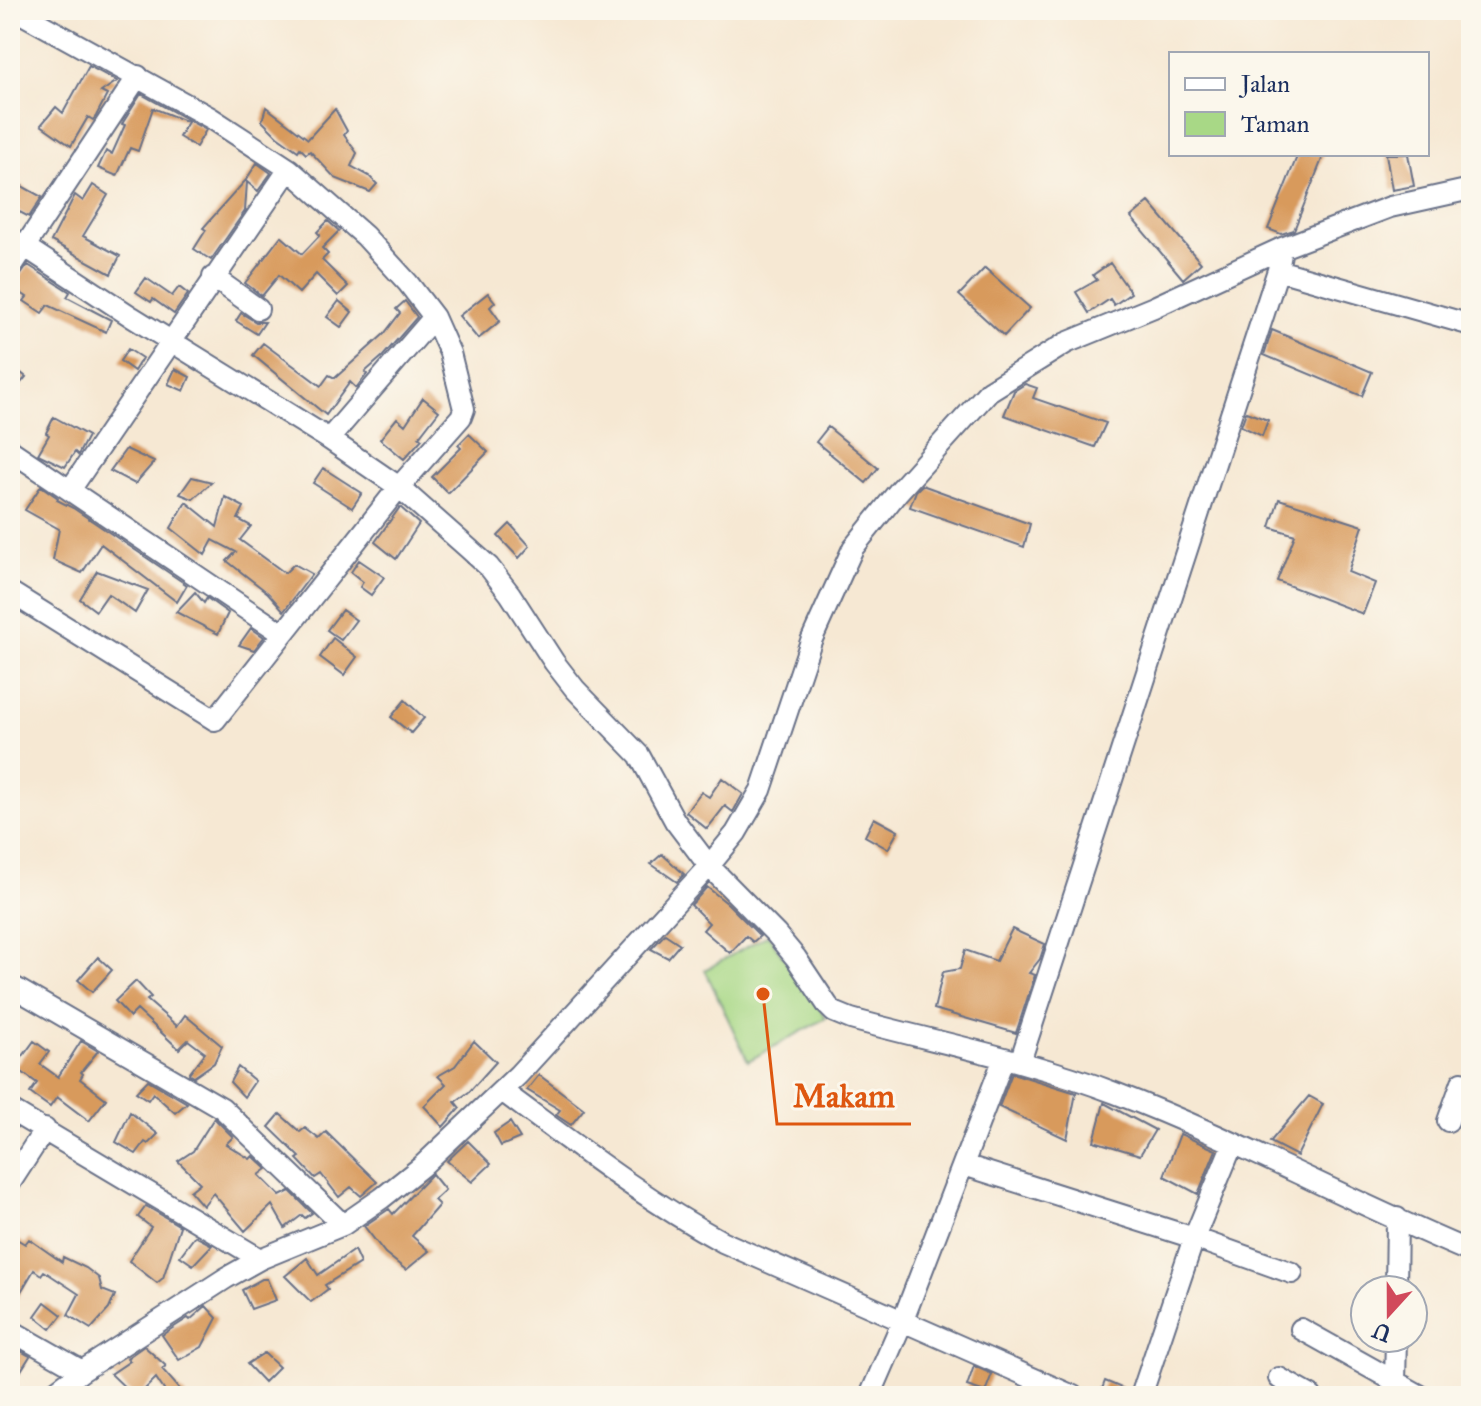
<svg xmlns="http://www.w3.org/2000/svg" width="1481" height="1406" viewBox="0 0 1481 1406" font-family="'IM FELL Great Primer',serif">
<rect width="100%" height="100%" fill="#fbf7ec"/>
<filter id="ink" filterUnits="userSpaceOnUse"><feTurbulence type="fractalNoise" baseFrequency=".0125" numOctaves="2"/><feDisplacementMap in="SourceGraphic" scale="16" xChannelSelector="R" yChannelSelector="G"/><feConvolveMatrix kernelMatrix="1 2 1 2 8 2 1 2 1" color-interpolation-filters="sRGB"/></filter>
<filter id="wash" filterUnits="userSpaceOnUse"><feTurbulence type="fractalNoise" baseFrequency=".006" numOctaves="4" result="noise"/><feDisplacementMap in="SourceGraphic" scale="32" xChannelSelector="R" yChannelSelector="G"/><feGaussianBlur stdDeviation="1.8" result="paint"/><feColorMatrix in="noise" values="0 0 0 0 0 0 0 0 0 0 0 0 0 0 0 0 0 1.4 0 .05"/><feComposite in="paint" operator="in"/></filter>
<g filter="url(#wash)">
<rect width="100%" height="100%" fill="#f6e8d3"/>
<path fill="#a8d886" stroke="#628472" stroke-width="2" d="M768,935L826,1018L748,1061L705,970Z"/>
<g id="blocks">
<path fill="#d89a5b" d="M89,66L117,81L101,92L107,95L96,116L93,120L88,117L71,146L41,125L56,107L63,113Z
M141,94L206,130L196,147L179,137L188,122L153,108L138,151L130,148L117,176L98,168L106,151L112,154L125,125L122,124Z
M266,107L308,139L335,109L347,131L344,135L357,153L351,166L369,176L377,184L370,192L335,178L310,151L306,154L300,148L298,151L277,136L262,121Z
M1298,154H1324L1294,230L1281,234L1268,229Z
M1386,154H1408L1414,186L1392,190Z
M257,163L271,173L258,191L247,182L245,211L211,260L194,249L206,230L203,228L246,180Z
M20,185L42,197L29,217L10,207Z
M93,185L108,195L83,236L120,256L111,274L51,241L75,195L83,201Z
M1149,202L1201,263L1183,279L1131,217Z
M328,221L339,231L322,248L328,254L322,260L348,286L338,296L316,274L299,293L279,275L262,296L245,283L281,236L302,254L320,235L317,232Z
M1110,263L1131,293L1114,305L1110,299L1089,313L1076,292L1097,280L1093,275Z
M28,265L70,292L67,297L111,320L106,332L48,305L42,313L24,301L27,297L12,287Z
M985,268L1030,308L1004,336L959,295Z
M146,278L172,296L179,287L188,294L174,314L153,299L151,302L136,292Z
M488,293L495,302L490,307L500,321L478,339L459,316Z
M339,301L352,312L341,327L327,317Z
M405,301L417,317L383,356L365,372L367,374L356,388L350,382L326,415L253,355L263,343L321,386L329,375L335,378L384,334L400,313L396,309Z
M241,313L256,322H265L257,334L236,321Z
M1272,330L1372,372L1362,396L1264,355Z
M128,349L142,358L134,371L120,361Z
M10,364L26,377L10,396Z
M175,369L190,377L184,391L168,384Z
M1025,384L1037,388L1033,398L1106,423L1095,447L1004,415L1014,391Z
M423,398L439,411L419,437L422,439L404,459L380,439L397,418L405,425Z
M1246,412L1268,420L1262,436L1241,426Z
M54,417L88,436L78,455L75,452L65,467L38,454L49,435L46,433Z
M828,427L878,468L866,483L816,442Z
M469,434L488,452L448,493L432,477L461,448L458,445Z
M126,449L154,462L135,484L110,471Z
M323,468L362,493L352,508L313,483Z
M192,477L212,482L193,499L180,494Z
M922,485L1030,524L1024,547L910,507L916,491Z
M41,486L58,498L57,500L73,508L187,585L177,602L101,544L82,573L53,560L59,529L25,510Z
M225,497L244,507L238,519L251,526L240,540L285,573L294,564L312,574L284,611L268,593L227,561L236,552L213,540L205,555L171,528L186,502L217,527Z
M1279,499L1363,526L1348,572L1375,583L1363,614L1277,581L1295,535L1270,527Z
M400,507L419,524L396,559L375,542Z
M510,524L530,546L519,558L498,536Z
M359,560L384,577L371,595L360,587L363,582L351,572Z
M97,571L148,590L135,613L108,594L96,611L80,599Z
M195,592L204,603L207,598L228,613L218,634L176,612Z
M342,610L356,620L341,640L327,630Z
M251,628L264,637L254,650L239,645Z
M333,638L357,657L344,675L320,657Z
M405,700L424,718L411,733L391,717Z
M722,778L743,794L733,812L725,806L707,829L686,812L701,792L709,797Z
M874,818L898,831L888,849L865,836Z
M662,854L684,874L677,882L651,864Z
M707,887L728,904L760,936L753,942L746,936L730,953L703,930L709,923L691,905Z
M1012,929L1045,944L1040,959L1029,973L1035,975L1016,1033L934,1009L943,972L960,969L965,950L996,961Z
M665,934L680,944L668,958L651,949Z
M98,957L112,970L92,992L78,980Z
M136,981L151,997L147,1000L177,1026L185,1015L222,1046L214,1063L194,1077L189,1074L205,1053L188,1040L179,1049L137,1010L130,1017L115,1001Z
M34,1041L49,1052L40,1064L58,1077L81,1041L98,1051L81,1072L83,1074L80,1079L106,1099L89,1121L57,1097L50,1107L30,1093L37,1083L15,1067Z
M474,1041L496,1062L469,1092L455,1102L460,1108L443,1127L424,1106L446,1084L438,1076L455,1066Z
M238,1067L255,1081L244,1097L230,1082Z
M1012,1073L1076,1093L1067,1139L999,1107Z
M539,1075L584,1109L571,1125L556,1115L560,1110L527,1090Z
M148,1080L187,1103L175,1113L153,1093L148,1100L136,1092Z
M1309,1096L1323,1104L1297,1156L1270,1142Z
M1104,1103L1155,1130L1140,1155L1094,1141Z
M130,1112L158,1134L148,1144L145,1142L136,1154L116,1142Z
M280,1114L300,1132L305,1128L319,1139L326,1132L377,1182L361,1196L351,1187L339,1197L321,1174L315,1178L297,1159L300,1157L269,1127Z
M214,1118L233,1137L226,1144L250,1159L253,1156L267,1169L259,1175L280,1196L290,1191L312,1213L305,1218L302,1215L285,1228L272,1205L245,1231L213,1193L203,1206L190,1191L200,1183L178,1161L193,1151Z
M510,1122L520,1138L501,1146L494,1133Z
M1180,1134L1216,1150L1198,1194L1164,1176Z
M468,1141L491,1164L472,1182L447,1161Z
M432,1174L445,1190L434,1200L439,1205L412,1236L429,1251L406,1270L385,1253L364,1226L389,1209L393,1214Z
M146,1206L180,1226L163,1278L157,1283L129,1261L151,1227L138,1217Z
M10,1235L25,1244L29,1239L62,1262L63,1257L86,1268L99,1278L102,1290L115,1295L109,1309L91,1329L68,1315L79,1294L44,1271L41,1275L34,1270L10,1310Z
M195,1236L212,1245L193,1265L180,1256Z
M354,1250L360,1263L325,1285L328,1289L311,1302L285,1276L307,1258L318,1275Z
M262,1279H267L276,1300L251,1309L242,1290Z
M45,1302L62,1315L51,1329L35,1316Z
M206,1306L217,1318L202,1347L179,1360L162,1335L188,1318L190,1320Z
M10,1345L30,1356L10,1388Z
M144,1346L166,1366L162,1369L186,1396H168L156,1378L138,1396H134L111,1374L130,1361L127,1358Z
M264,1353L279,1367L264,1382L247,1364Z
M974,1366L992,1374L985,1392L967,1386Z
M1105,1381L1129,1391L1128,1396H1111L1101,1392Z"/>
</g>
</g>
<g filter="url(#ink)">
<use href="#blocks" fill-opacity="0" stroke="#687087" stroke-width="2"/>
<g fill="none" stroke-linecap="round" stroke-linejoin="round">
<g stroke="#687087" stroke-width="24">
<path id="minor" d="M10,237L132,317L329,439L399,487L468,548L489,567L510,594L554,662L575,689L639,755L675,821L709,866L776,934L796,958L828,1006L834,1012L851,1019C939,1043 1030,1060 1115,1093C1236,1139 1351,1202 1471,1252
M10,269L138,76
M1278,270L1471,325
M213,277L258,309
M329,439L434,317
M10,450L283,634
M70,490L289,169
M10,592L215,720L399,487L461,417L464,409L450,353L434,317L408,283L365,236L289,169L211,118L15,10
M10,985L222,1108L343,1225
M1020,1062L1278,270L1282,248
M502,1091C574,1144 644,1199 723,1242L1073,1396
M10,1110L260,1259
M1448,1121L1462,1082L1471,1086
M964,1165L1194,1238L1292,1273
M10,1183L45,1129
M1396,1290L1397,1218
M1301,1329L1421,1396
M10,1330L82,1371
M1279,1378L1311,1396
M1395,1382L1396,1338
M49,1396L82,1371L226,1278L260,1259L343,1225L382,1198L421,1167L518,1075L709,866L736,833L761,790L811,641L853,548L898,492L989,391L1066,343L1154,307L1282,248L1390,207L1471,189
M870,1396L903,1320L1004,1058
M1141,1396L1194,1238L1233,1143"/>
</g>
<use href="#minor" stroke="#fff" stroke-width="20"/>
</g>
</g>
<path fill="none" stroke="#de5710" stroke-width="3" d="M763 994L777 1124H911"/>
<circle fill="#de5710" stroke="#fbf7ec" stroke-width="3" cx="763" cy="994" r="8"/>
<g font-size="32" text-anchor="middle" font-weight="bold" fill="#de5710" stroke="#fbf7ec" stroke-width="6" stroke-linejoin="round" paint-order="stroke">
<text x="844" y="1107">Makam</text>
</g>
<rect width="1481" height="1406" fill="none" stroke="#fbf7ec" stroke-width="40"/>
<rect x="1169" y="52" width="260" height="104" fill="#fbf7ec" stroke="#a1a7b3" stroke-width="2"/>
<rect x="1185" y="78" width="40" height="12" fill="#ffffff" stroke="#a1a7b3" stroke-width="2"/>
<text x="1241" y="92" font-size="24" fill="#1b2f5e">Jalan</text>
<rect x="1185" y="112" width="40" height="24" fill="#a8d886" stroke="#a1a7b3" stroke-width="2"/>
<text x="1241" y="132" font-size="24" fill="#1b2f5e">Taman</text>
<g transform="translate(1389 1314) rotate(201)"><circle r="38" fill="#fbf7ec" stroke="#a1a7b3" stroke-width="2"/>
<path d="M0-6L14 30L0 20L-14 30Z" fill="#d1495b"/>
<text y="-12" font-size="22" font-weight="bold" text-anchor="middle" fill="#1b2f5e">U</text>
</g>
</svg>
